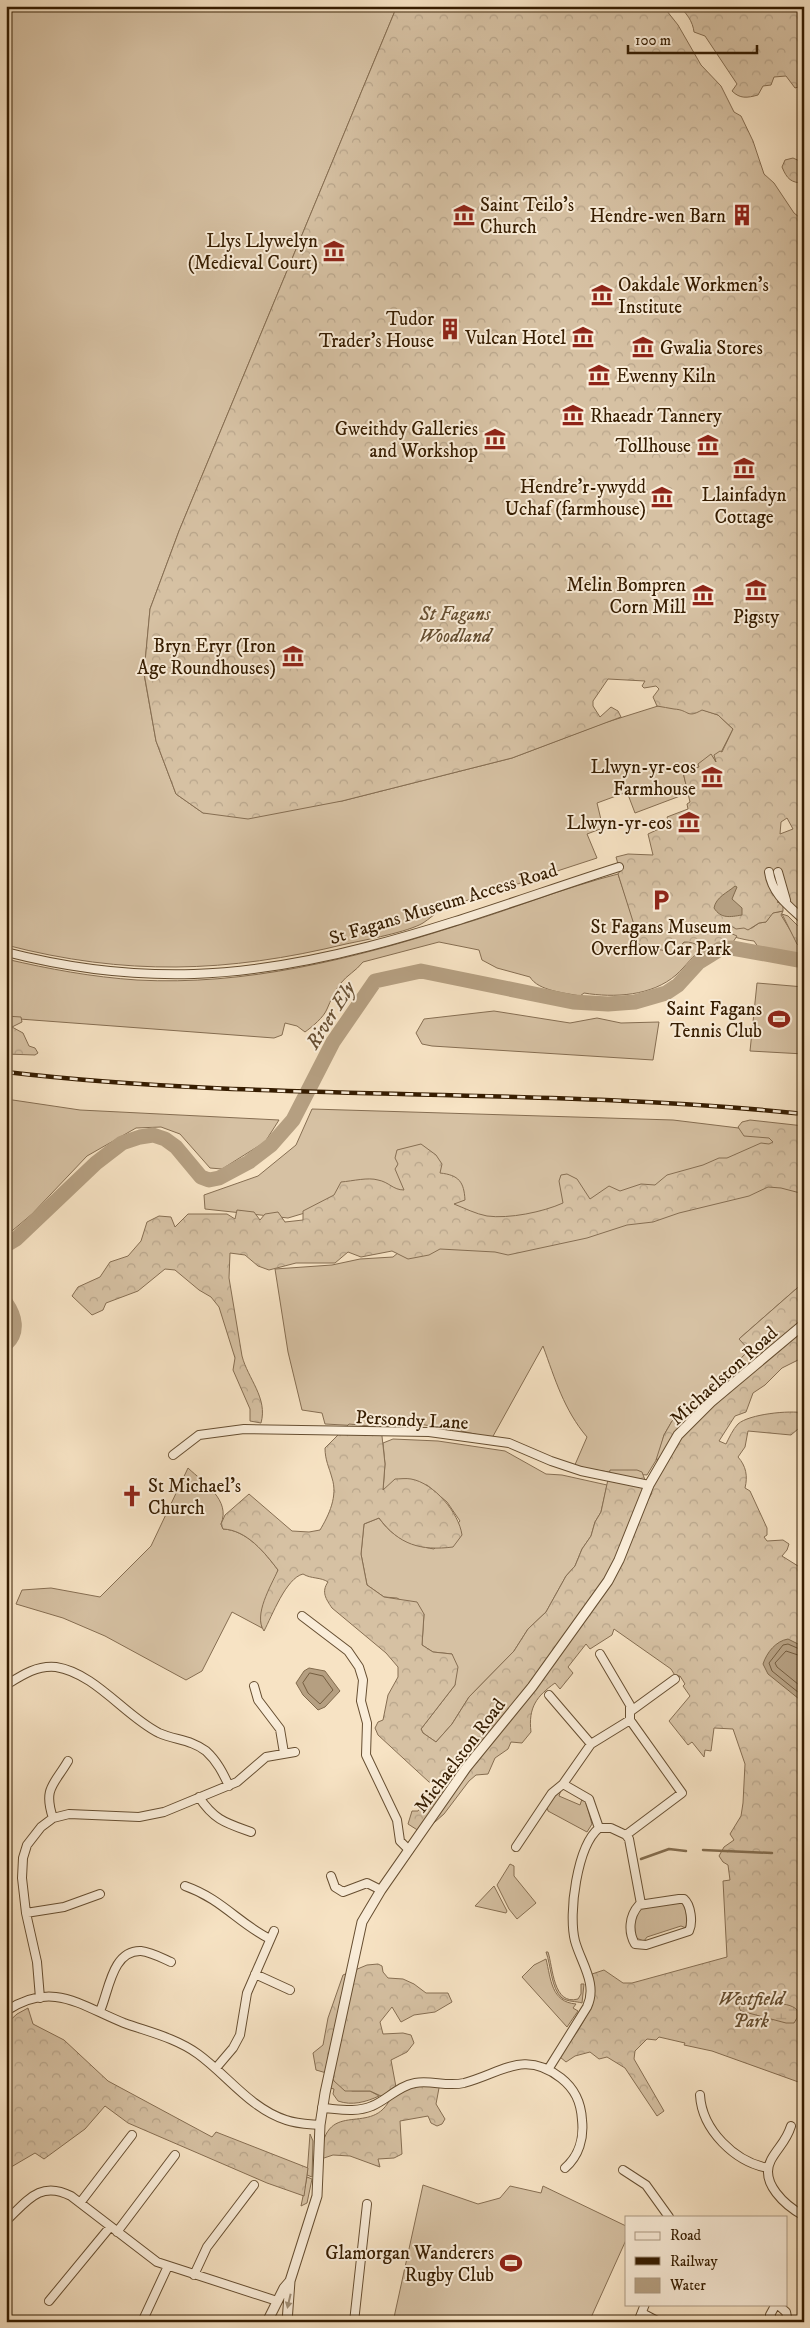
<svg xmlns="http://www.w3.org/2000/svg" width="810" height="2328" viewBox="0 0 810 2328" font-family="'IM FELL DW Pica',serif">
<defs>
<pattern id="forest-crowns" width="20" height="18" patternUnits="userSpaceOnUse" patternTransform="scale(1.25)"><rect width="20" height="18" fill="#d6c1a3"/><path d="M2 6a3 3 0 1 1 6 0M12 15a3 3 0 1 1 6 0" fill="none" stroke="#b8a58b"/></pattern>
<pattern id="wetland-marsh" width="20" height="14" patternUnits="userSpaceOnUse" patternTransform="scale(1.25)"><rect width="20" height="14" fill="#d6c1a3"/><path d="M1 5h8M5 5V1M11 12h8M15 12V8" fill="none" stroke="#b8a58b"/></pattern>
</defs>
<rect width="100%" height="100%" fill="#f7e3c4"/>
<filter id="stains"><feTurbulence type="fractalNoise" baseFrequency=".004" numOctaves="4"/><feColorMatrix values="0 0 0 0 .2 0 0 0 0 .09 0 0 0 0 .02 0 0 0 .5 -.17"/></filter>
<radialGradient id="worn" r=".72"><stop offset=".6" stop-color="#630" stop-opacity="0"/><stop offset="1" stop-color="#630" stop-opacity=".3"/></radialGradient>
<path fill="#d6c1a3" stroke="#866e52" d="M6,6H397L179,531L150,609L144,674L156,741L176,794L203,813L342,801L512,758L604,723L658,706L683,703L718,715L733,729L716,762L712,756L699,767L683,772L688,793L635,813L627,792L597,803L603,828L587,834L597,858L441,909C435,914 429,919 423,923C408,932 365,940 346,944C227,973 125,976 6,945Z
M618,874L637,931L636,936L646,948L677,951L684,942L691,941L704,948C693,955 686,966 676,975C652,996 614,998 584,993L580,996C566,993 538,991 530,977L497,968L482,960L479,950L439,942L363,962C356,971 347,975 340,984C334,992 331,1000 327,1009C324,1017 312,1027 305,1032L297,1026L285,1023L282,1035L274,1038L6,1018V959C49,969 92,977 137,980C245,986 353,959 456,926C510,910 563,888 618,874Z
M783,911L781,915L801,948L800,954L776,955L773,950L761,951L754,941C744,940 724,935 716,930L728,924L752,928L759,923L766,922L772,913Z
M757,983L804,987V1054L750,1051Z
M494,1011L570,1023L597,1018L621,1023L659,1022L653,1060L432,1046L422,1044L416,1033L424,1019Z
M6,1099L80,1110L279,1120L265,1142L222,1169L210,1168L180,1134L161,1127L136,1128L87,1156L32,1214L6,1236Z
M312,1109L673,1120L804,1136V1151L509,1228L375,1192L288,1218L205,1209L204,1195L258,1176L296,1145Z
M771,1178L804,1190V1282L740,1338L749,1350L707,1393L672,1421L664,1435L658,1457L647,1475L609,1472L574,1467L587,1437C564,1410 555,1379 543,1346L492,1438L466,1432L419,1424L381,1427L325,1424L322,1413L302,1410L288,1352L275,1269L332,1265L360,1259L393,1257L411,1242Z
M393,1439L438,1441L505,1451L546,1474L562,1475L607,1485L601,1512L595,1522L591,1536L582,1549L575,1566L566,1576L546,1612L528,1629L514,1651L469,1697L452,1724L436,1742L423,1733L421,1729L455,1685L452,1654L433,1652L422,1645L424,1614L397,1598L384,1597L367,1585L361,1554L364,1524L379,1518C393,1538 410,1545 434,1549L460,1521L447,1502L427,1485L383,1491L385,1464L383,1443Z
M188,1468C204,1483 231,1500 221,1524L223,1529C247,1530 265,1553 278,1570L261,1621L262,1628L232,1612L202,1671L186,1680L105,1636L63,1618L16,1604L22,1590L51,1588L100,1597L151,1546Z
M561,1790L559,1796L580,1805L582,1799L586,1802L592,1824L587,1832L548,1811L547,1807L556,1791Z
M510,1864L514,1866V1876L536,1903L517,1919L509,1909L497,1885Z
M494,1886L507,1911L506,1913L475,1906Z
M681,1902L686,1907L687,1924L686,1928L681,1926L647,1937L644,1941L636,1938C634,1926 632,1915 643,1907Z
M546,1952H548C553,1967 553,2006 578,1999L581,1994V1984H584L582,2003C576,2001 568,2002 562,1998C551,1989 551,1965 546,1952Z
M546,1959C551,1979 551,2002 576,2004L573,2008L578,2011L567,2027L522,1977L534,1965Z
M332,2078L352,2091H370L379,2096C366,2102 352,2106 338,2101L333,2094L334,2089L330,2088Z
M310,2134L313,2141L312,2177L307,2175Z
M307,2177L312,2179L307,2203L301,2206Z
M423,2185L478,2204L500,2198L510,2186L541,2193L543,2186L626,2226V2240L589,2322H393Z"/>
<path fill="url(#forest-crowns)" stroke="#866e52" fill-rule="evenodd" d="M397,6H663L678,25L701,65L721,86L734,112L741,116L753,141L764,174L774,183L794,213L804,221V918L788,900L780,879L774,872H768L779,901L777,902L783,904V911L773,913L766,922L759,923L748,930L744,928L736,929L728,924L716,930L717,931L723,930L737,936L733,942L717,943L716,949C704,951 696,941 684,942L674,953C661,948 647,951 636,942V931L618,874L620,871L616,857L628,854L653,855L648,834L663,827L662,825L669,822L667,817L688,809L687,804L690,802L683,772L699,767L698,764L711,754L716,762L714,755L720,751L722,752L733,729L718,715L702,710C686,719 690,710 674,709C668,708 663,707 657,706L653,697L659,689L656,686L644,688L642,686L645,681L608,679L593,701V706L600,717L611,707L618,711L621,717L512,758L342,801L248,819L203,813L176,794L156,741L144,673L150,609L179,531ZM787,818L793,829L780,834L781,822Z
M677,6H804V85L795,88L786,76L774,77L771,85L763,86L758,95C747,98 740,99 732,91L737,84L705,36L694,32C693,22 686,11 677,6Z
M793,158L804,163V183C791,183 787,179 782,167L785,160Z
M782,914L788,916L804,932V964L799,959L801,948L797,944Z
M6,1016L21,1017L22,1022L12,1027L23,1033L29,1046L35,1048L38,1053L35,1055L6,1054Z
M750,1120L804,1126V1194L781,1188L768,1187L749,1196L679,1213L653,1222L627,1225L587,1238L508,1255L495,1252L440,1249L429,1255L408,1259L392,1251L361,1257L348,1252L335,1263H296L269,1270L258,1266L245,1255L230,1253L229,1278L242,1356C248,1379 268,1398 261,1423L250,1421V1409L233,1370L235,1358L219,1307L211,1297L199,1290L175,1270L165,1269L138,1291L106,1303L103,1310L92,1315L72,1296L78,1287L100,1277L110,1262L128,1256L141,1241L147,1222L159,1216L171,1217L175,1227L188,1214H227L235,1219L237,1210L254,1212L260,1220L265,1214L278,1212L285,1222L303,1220V1211L334,1195L341,1182C353,1181 368,1177 378,1180C389,1182 393,1190 404,1190L395,1169L398,1164L395,1158L397,1150L421,1144L436,1155L442,1164L440,1173C459,1175 464,1182 465,1200L454,1204C464,1208 476,1214 487,1216C509,1219 543,1212 563,1203L559,1181L561,1175L567,1174L577,1179L590,1199L609,1186L620,1191L641,1184L655,1185L667,1175L703,1165L719,1158H727L761,1143L769,1144L773,1142L769,1138L744,1136L738,1127L742,1122Z
M804,1282V1357L782,1368L765,1385L753,1393L746,1412L735,1416L719,1441L726,1444C729,1438 733,1429 738,1424C749,1414 790,1410 804,1413V1430L798,1429L791,1435L748,1431L745,1447L738,1457C746,1466 748,1476 745,1488L750,1491L767,1528V1535L764,1537L767,1541L783,1540L789,1544L787,1550L782,1556L798,1566L804,1564V2084L712,2051L684,2045L685,2043L659,2037L656,2040L647,2039L635,2051L634,2059L664,2111L657,2116L625,2068L607,2057L599,2059L590,2052L575,2056L566,2062L560,2057C576,2032 601,2005 592,1974L604,1970L623,1983H632L727,1957L723,1881L730,1880L728,1865L723,1862L719,1856L724,1847L734,1840L730,1834L741,1816L743,1803L745,1764L733,1729L714,1728L711,1751L705,1750L704,1757L692,1742L688,1745L669,1721L690,1696L683,1686L685,1684L680,1676L676,1677L671,1669L614,1629L612,1635L590,1649L586,1644L568,1667L573,1673L560,1689L555,1683C537,1696 528,1707 531,1732L522,1743L511,1742L508,1749L495,1758L488,1774L476,1775L469,1781L444,1814L427,1829L419,1831L408,1824L412,1811H418C424,1802 433,1795 437,1785L429,1782L378,1735L375,1728L378,1722L383,1720L388,1695L398,1677V1667L386,1653L332,1608C326,1599 321,1592 328,1582C321,1577 311,1579 303,1574C286,1578 272,1616 264,1631C253,1615 271,1586 278,1570C265,1553 247,1530 223,1529L221,1524L225,1515L249,1494L292,1531L309,1532L320,1530C329,1515 338,1496 332,1478C329,1467 325,1460 325,1448L349,1424L381,1427L385,1464L383,1490L395,1479C400,1479 406,1478 411,1479C434,1483 459,1513 462,1535L453,1547C421,1551 399,1545 379,1518L364,1524L361,1554L367,1585L384,1597L417,1602L424,1614L422,1645L433,1652L452,1654L458,1667L455,1685L421,1729L423,1733L436,1742L452,1724L469,1697L514,1651L528,1629L546,1612L566,1576L575,1566L582,1549L591,1536L595,1522L601,1512L610,1470H637L642,1472L645,1480V1505L652,1493L650,1492L662,1457L656,1460L664,1435L672,1421L707,1393L749,1350L739,1339Z
M378,1964L382,1966L383,1972L388,1978L403,1979L414,1984L426,1993H448L452,2002L435,2012L414,2015L401,2022L392,2007L380,2022L383,2034L403,2033L411,2035L414,2043L407,2052L391,2060L396,2087L407,2088L432,2080L439,2088L436,2104L445,2119L442,2124L437,2126L431,2123L428,2116L400,2121L402,2154L394,2158L378,2159L380,2167L350,2156L333,2155L324,2158L321,2155C326,2096 373,2139 391,2097L381,2096L370,2091H345L334,2081L330,2074L316,2070L313,2053L323,2045L328,2018L343,1975L367,1965Z
M28,2008L33,2024L64,2040L108,2081L212,2137L216,2132L308,2168L304,2196L267,2183L128,2123L105,2106L85,2129L44,2159L35,2153L6,2170V2024L17,2014Z"/>
<path fill="url(#wetland-marsh)" stroke="#866e52" d="M742,2004C754,2003 789,2000 797,2010V2018L794,2023H786L741,2011L739,2008Z"/>
<path fill="#b59f81" stroke="#826b4d" d="M735,886L737,887L732,899L742,908V915C730,917 721,919 714,908C716,897 727,893 735,886Z
M788,1639L804,1647V1703L768,1674L763,1664C767,1652 776,1641 788,1639Z
M309,1668L325,1671L340,1691L325,1707L318,1710L303,1695L296,1683L304,1671Z"/>
<g fill="none" stroke-linecap="round" stroke-linejoin="round">
<path stroke="#755e40" stroke-width="1" d="M804,1651L788,1644L783,1645L769,1663L772,1671L804,1697
M804,1657L786,1651L775,1663L777,1667L804,1689
M310,1673L323,1676L333,1690L320,1704L308,1693L303,1683Z"/>
<path stroke="#826b4d" stroke-width="2.5" d="M703,1850L772,1853
M641,1859L669,1849L686,1851"/>
<path stroke="#b59f81" stroke-width="15" d="M6,1245L16,1239L96,1163L122,1143L140,1137L153,1135L165,1139L176,1147L201,1177L209,1180L219,1178L249,1162L271,1145L293,1120L333,1042L375,981L421,971L573,1002L608,1004L635,1002L666,993L678,985L699,962L720,949L732,948L804,961
M6,1303C15,1316 19,1332 6,1344"/>
<g stroke="#664e31" stroke-width="10">
<path id="minor" d="M769,872C772,894 789,906 804,920
M778,872L786,900
M6,952C68,968 130,976 194,974C340,969 481,911 619,867
M173,1455L199,1435L244,1429L429,1432L509,1443L551,1461L581,1471L649,1485
M302,1616L348,1651L359,1667L363,1680L361,1701L367,1723L366,1755L397,1820L400,1841L409,1850
M600,1654L630,1705V1720
M6,1685C22,1675 37,1665 56,1667C95,1673 126,1717 159,1733C175,1740 192,1740 206,1751C217,1761 223,1773 229,1786
M254,1686L258,1700L280,1729L284,1753
M549,1695L591,1744
M631,1711L675,1679
M199,1797C214,1820 226,1823 251,1832
M53,1818C43,1788 54,1785 68,1761
M626,1835L629,1839L641,1904
M516,1847L552,1793L563,1784
M331,1876L335,1887L343,1892L367,1883L381,1890
M185,1886C222,1899 238,1923 270,1939
M679,1899H684C691,1905 693,1923 689,1931L646,1945L635,1944C628,1932 629,1916 639,1905Z
M26,1913L64,1907L100,1894
M255,1974L290,1990
M40,1998L37,1962L26,1913L22,1878L23,1858L27,1845L41,1827L53,1818L69,1814L139,1817L164,1812L237,1782L266,1757L295,1752
M6,2011C53,1980 81,2006 124,2023C149,2032 176,2038 198,2054C227,2075 251,2109 286,2120C297,2124 309,2124 320,2125
M100,2011C109,1991 112,1950 141,1951C151,1952 162,1958 171,1962
M216,2068L233,2048L240,2035L247,1993L274,1931
M549,2068L587,2007C598,1984 581,1963 575,1941C568,1914 577,1846 599,1828L589,1799L563,1784L591,1744L630,1720L682,1793L626,1835L611,1828H599
M700,2095C702,2130 735,2162 768,2168
M322,2108C338,2109 356,2113 372,2106C387,2100 398,2086 415,2083C431,2080 447,2087 464,2083C502,2073 524,2049 561,2078C575,2089 581,2102 582,2120C584,2138 579,2156 565,2168
M791,2126C786,2142 778,2147 771,2160C759,2183 786,2206 804,2216
M623,2170L646,2185L669,2217
M80,2203L132,2135
M6,2221C27,2201 40,2180 71,2196L157,2262L277,2301
M117,2232L175,2155
M194,2275L207,2247L254,2185
M49,2301L110,2227
M777,2304L786,2312L787,2317L783,2322
M642,2313L659,2322
M142,2322L168,2266
M354,2322L367,2204
M638,2322L645,2304
M774,2322L770,2315L776,2304"/>
</g>
<g stroke="#664e31" stroke-width="11">
<path id="tertiary" d="M267,2322L284,2288L290,2281
M287,2322L290,2281L317,2196L320,2125L325,2093L362,1922L381,1890L466,1768L532,1687L608,1581L619,1560L649,1485L678,1435L711,1402L804,1324"/>
</g>
<use href="#minor" stroke="#faedd9" stroke-width="8"/>
<use href="#tertiary" stroke="#faedd9" stroke-width="9"/>
<g stroke="#351c00" stroke-width="4.5">
<path id="rail" d="M6,1072C271,1103 539,1086 804,1114"/>
</g>
<use href="#rail" stroke="#faedd9" stroke-width="2.5" stroke-dasharray="8" stroke-linecap="butt"/>
</g>
<defs><path id="oneway-solid" d="M-6-.8H1V-3.2L6.5 0L1 3.2V.8H-6Z" transform="scale(1.25)"/></defs>
<use fill="#a18f77" href="#oneway-solid" transform="translate(289 2301) rotate(103)"/>
<defs>
<g id="museum-bare" transform="scale(1.725)"><path d="M0-6L6-3V-2H-6V-3ZM-5-1h2V3h-2ZM-1-1h2V3h-2ZM3-1h2V3H3ZM-6 4H6V6H-6Z" fill="#8f2418" stroke="#faedd9" stroke-width="2.5" paint-order="stroke"/></g>
<g id="building-bare" transform="scale(1.725)"><path d="M-4-6H4V6H1V3H-1V6H-4ZM-2.5-4.3h1.7v1.8h-1.7ZM.8-4.3h1.7v1.8H.8ZM-2.5-1h1.7V.8h-1.7ZM.8-1h1.7V.8H.8Z" fill="#8f2418" stroke="#faedd9" stroke-width="2.5" paint-order="stroke"/></g>
<g id="parking-bare" transform="scale(1.725)"><path d="M-3.5-5.5H1a3.5 3.5 0 0 1 0 7H-1V5.5H-3.5ZM-1-3.4V-.6H.8a1.4 1.4 0 0 0 0-2.8Z" fill="#8f2418" stroke="#faedd9" stroke-width="2.5" paint-order="stroke"/></g>
<g id="stadium-bare" transform="scale(1.725)"><path d="M0-5a6.5 5 0 1 0 0 10a6.5 5 0 1 0 0-10ZM-3.5-1.8h7v3.6h-7Z" fill="#8f2418" stroke="#faedd9" stroke-width="2.5" paint-order="stroke"/></g>
<g id="church-bare" transform="scale(1.725)"><path d="M-1.2-6h2.4v3.5h3.3v2.4h-3.3V6h-2.4V-.1h-3.3v-2.4h3.3Z" fill="#8f2418" stroke="#faedd9" stroke-width="2.5" paint-order="stroke"/></g>
</defs>
<g fill-rule="evenodd">
<use href="#museum-bare" x="464" y="215"/>
<use href="#building-bare" x="742" y="215"/>
<use href="#museum-bare" x="334" y="251"/>
<use href="#museum-bare" x="602" y="295"/>
<use href="#building-bare" x="450" y="329"/>
<use href="#museum-bare" x="583" y="337"/>
<use href="#museum-bare" x="643" y="347"/>
<use href="#museum-bare" x="599" y="375"/>
<use href="#museum-bare" x="573" y="415"/>
<use href="#museum-bare" x="495" y="439"/>
<use href="#museum-bare" x="708" y="445"/>
<use href="#museum-bare" x="744" y="468"/>
<use href="#museum-bare" x="662" y="497"/>
<use href="#museum-bare" x="756" y="590"/>
<use href="#museum-bare" x="703" y="595"/>
<use href="#museum-bare" x="293" y="656"/>
<use href="#museum-bare" x="712" y="777"/>
<use href="#museum-bare" x="689" y="822"/>
<use href="#parking-bare" x="661" y="900"/>
<use href="#stadium-bare" x="779" y="1019"/>
<use href="#church-bare" x="132" y="1496"/>
<use href="#stadium-bare" x="511" y="2263"/>
</g>
<g text-anchor="middle" stroke-width="4" stroke-linejoin="round" paint-order="stroke">
<g font-size="19" fill="#351c00" stroke="#faedd9" text-anchor="end">
<text x="480" y="211" text-anchor="start">Saint Teilo's<tspan x="480" dy="22">Church</tspan></text>
<text x="726" y="222">Hendre-wen Barn</text>
<text x="318" y="247">Llys Llywelyn<tspan x="318" dy="22">(Medieval Court)</tspan></text>
<text x="618" y="291" text-anchor="start">Oakdale Workmen's<tspan x="618" dy="22">Institute</tspan></text>
<text x="434" y="325">Tudor<tspan x="434" dy="22">Trader's House</tspan></text>
<text x="566" y="344">Vulcan Hotel</text>
<text x="660" y="354" text-anchor="start">Gwalia Stores</text>
<text x="616" y="382" text-anchor="start">Ewenny Kiln</text>
<text x="590" y="422" text-anchor="start">Rhaeadr Tannery</text>
<text x="478" y="435">Gweithdy Galleries<tspan x="478" dy="22">and Workshop</tspan></text>
<text x="691" y="452">Tollhouse</text>
<text x="646" y="493">Hendre'r-ywydd<tspan x="646" dy="22">Uchaf (farmhouse)</tspan></text>
<text x="744" y="501" text-anchor="middle">Llainfadyn<tspan x="744" dy="22">Cottage</tspan></text>
<text x="686" y="591">Melin Bompren<tspan x="686" dy="22">Corn Mill</tspan></text>
<text x="756" y="623" text-anchor="middle">Pigsty</text>
<text x="276" y="652">Bryn Eryr (Iron<tspan x="276" dy="22">Age Roundhouses)</tspan></text>
<text x="696" y="773">Llwyn-yr-eos<tspan x="696" dy="22">Farmhouse</tspan></text>
<text x="672" y="829">Llwyn-yr-eos</text>
<text x="661" y="933" text-anchor="middle">St Fagans Museum<tspan x="661" dy="22">Overflow Car Park</tspan></text>
<text x="762" y="1015">Saint Fagans<tspan x="762" dy="22">Tennis Club</tspan></text>
<text x="148" y="1492" text-anchor="start">St Michael's<tspan x="148" dy="22">Church</tspan></text>
<text x="494" y="2259">Glamorgan Wanderers<tspan x="494" dy="22">Rugby Club</tspan></text>
</g>
<g font-size="19" font-style="italic" fill="#654e31" stroke="#faedd9">
<text x="455" y="620">St Fagans<tspan x="455" dy="22">Woodland</tspan></text>
<text x="751" y="2005">Westfield<tspan x="751" dy="22">Park</tspan></text>
</g>
<g font-size="19" fill="#351c00" stroke="#faedd9">
<text transform="translate(443 903) rotate(-17)" y="7">St Fagans Museum Access Road</text>
<text transform="translate(723 1375) rotate(-42)" y="7">Michaelston Road</text>
<text transform="translate(412 1419) rotate(3)" y="7">Persondy Lane</text>
<text transform="translate(459 1755) rotate(-53)" y="7">Michaelston Road</text>
</g>
<g font-size="20" font-style="italic" fill="#685034" stroke="#faedd9">
<text transform="translate(330 1015) rotate(-58)" y="7">River Ely</text>
</g>
</g>
<rect width="810" height="2328" fill="none" stroke="#f7e3c4" stroke-width="25"/>
<rect x="8" y="8" width="795" height="2313" fill="none" stroke="#351c00" stroke-width="2.5"/>
<rect x="12" y="12" width="785" height="2303" fill="none" stroke="#351c00"/>
<rect x="625" y="2216" width="162" height="90" fill="#faedd9" stroke="#ab9982"/>
<rect x="635" y="2232" width="25" height="8" fill="#faedd9" stroke="#ab9982"/>
<text x="670" y="2240" font-size="15" fill="#351c00">Road</text>
<rect x="635" y="2257" width="25" height="8" fill="#351c00" stroke="#ab9982"/>
<text x="670" y="2266" font-size="15" fill="#351c00">Railway</text>
<rect x="635" y="2278" width="25" height="15" fill="#b59f81" stroke="#ab9982"/>
<text x="670" y="2290" font-size="15" fill="#351c00">Water</text>
<path d="M628 45v8h129v-8" fill="none" stroke="#351c00" stroke-width="2.5"/>
<text x="635" y="45" font-size="15" fill="#351c00" stroke="#faedd9" stroke-width="4" paint-order="stroke">100 m</text>
<rect width="100%" height="100%" filter="url(#stains)"/>
<rect width="100%" height="100%" fill="url(#worn)"/>
</svg>
